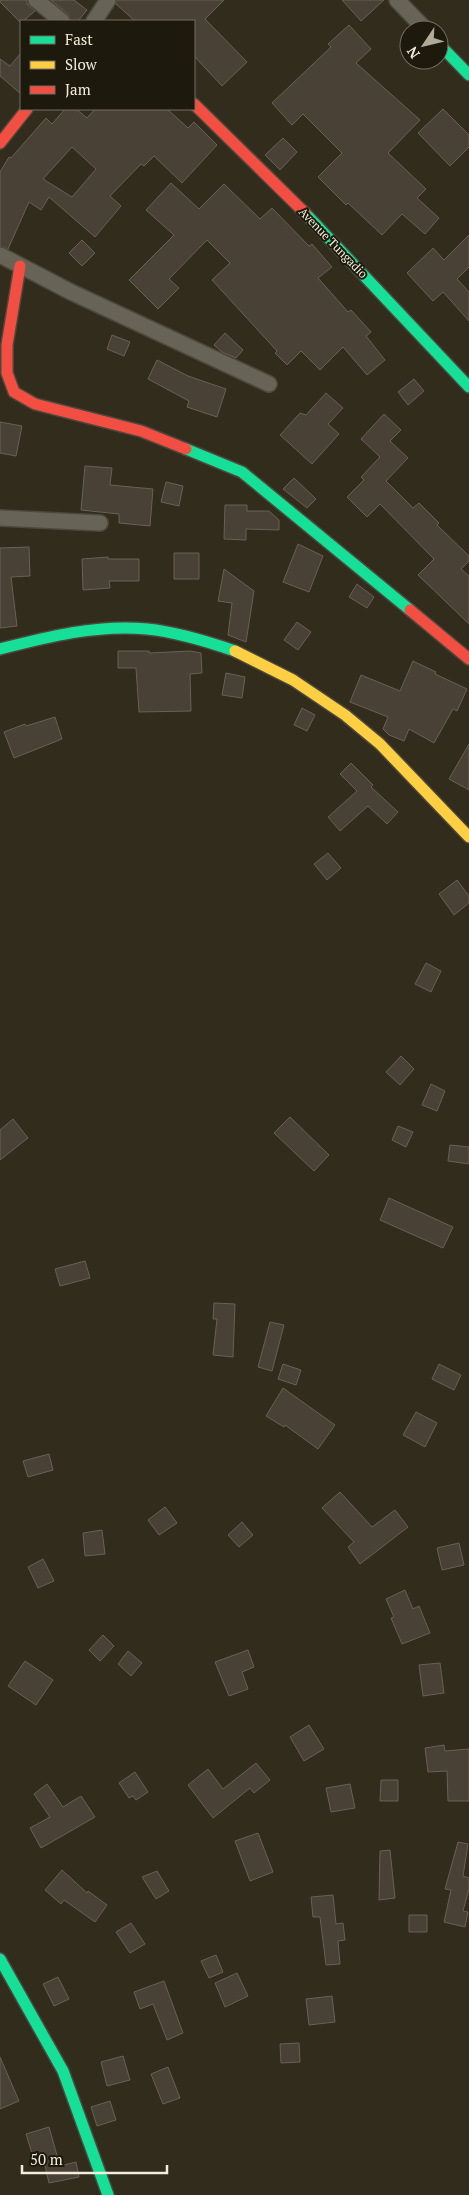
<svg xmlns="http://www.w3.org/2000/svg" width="469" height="2195" viewBox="0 0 469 2195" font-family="'PT Serif',serif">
<rect width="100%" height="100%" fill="#312c1c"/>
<path fill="#4a4136" stroke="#696056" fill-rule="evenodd" d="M0,0H27V4L35,11L21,23L0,2Z
M51,0H74L87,10L78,21H71L68,14Z
M117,0H224L205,19L247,62L222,86L194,56V21H135L116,4Z
M342,0H384L361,21Z
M349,25L371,49L356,63L420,120L388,153L426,189L417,198L439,218L425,234L402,214L382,235L348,203L346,205L318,177L342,153L303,114L292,125L272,103L331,47L328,44Z
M21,53V94L0,76V59L10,66Z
M65,109H76L87,118L95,109H167L188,128L194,122L217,145L182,183L154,156L144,166L141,164L110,196L121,206L95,237L49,197L41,210L29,202L8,249L0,246V172L9,157L11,158L46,118L52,124ZM72,147L96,169L72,197L43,179Z
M443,109L469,135V147L450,166L418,133Z
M283,138L297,152L280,170L265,155Z
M171,183L199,209L224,184L260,219L272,208L309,246L312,244L332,267L318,278L348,312L351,310L371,332L366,336L385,360L367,375L343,347L320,370L301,351L287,365L275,353L277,351L212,280L230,263L207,240L169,279L179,288L158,309L129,280L174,235L146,210Z
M469,235V267L457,279L469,292V321L443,292L433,301L407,273L433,248L444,260Z
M82,240L95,253L82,266L69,253Z
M225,333L243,350L236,358L222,352L214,345Z
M112,335L130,342L124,356L107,349Z
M157,360L188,376L226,389L217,417L187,407L189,401L148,379Z
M414,379L424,391L408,405L398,392Z
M326,393L343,408L328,424L339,434L312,464L280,435L300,413L306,415Z
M384,414L401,430L390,441L408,458L386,481L413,508L419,503L439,523L437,525L469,556V561L461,569L469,576V624L418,575L434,559L380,504L367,517L347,497L364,480L361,477L380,457L361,439Z
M0,422L22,426L16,456L0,453Z
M85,466L112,468L110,485L153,489L150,526L119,523V514L81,510Z
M294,478L316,499L307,508L283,489Z
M166,482L183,486L179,506L161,502Z
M225,505H247V511H269L279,520V530L246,529V540L224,539Z
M298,544L323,556L309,592L283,582Z
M29,547L30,576L11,577L17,626L0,628V548Z
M174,553H199V579H174Z
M108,557V559H139V581H109L110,588L83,590L82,559Z
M224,569L254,591L246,642L228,635L232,603L218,601Z
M357,584L374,597L367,608L349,597Z
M297,622L311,632L298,650L284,640Z
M118,651H149V653L190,651L201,653L202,673L190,674L191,711L139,712L136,668H118Z
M413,661L436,672L435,674L467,689L457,711L453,709L434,743L409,729L404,741L389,735L383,729L388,717L350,702L361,675L400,691Z
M226,673L245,677L242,698L222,695Z
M302,708L315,715L307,731L294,725Z
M55,717L62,739L14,758L4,732L25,724L26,726Z
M469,744V790L449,779Z
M351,763L373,785L371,787L398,812L387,824L368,806L340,831L328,817L357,791L340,774Z
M328,853L341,868L327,880L314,864Z
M457,880L469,896V903L454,915L439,894Z
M426,963L441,971L431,992L415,984Z
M401,1056L414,1069L400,1085L386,1072Z
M431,1084L445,1091L437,1111L422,1105Z
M290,1117L329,1155L314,1171L274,1133Z
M13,1119L28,1138L0,1160V1130Z
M398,1126L413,1132L406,1147L392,1140Z
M450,1145L469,1147V1164L448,1161Z
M389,1198L453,1227L443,1248L380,1220Z
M85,1261L90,1278L60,1286L55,1269Z
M214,1303L235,1304L233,1357L213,1355L217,1319H213Z
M270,1322L284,1325L272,1371L258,1367Z
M283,1364L301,1370L296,1385L278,1379Z
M439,1364L461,1375L454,1390L432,1379Z
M283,1388L335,1425L318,1449L285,1425L284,1427L266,1416Z
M416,1412L437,1423L425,1447L403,1435Z
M49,1454L53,1470L28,1477L23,1461Z
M340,1492L372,1527L395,1510L408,1527L360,1564L348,1547L354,1542L322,1508Z
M165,1507L177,1523L159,1535L148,1520Z
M242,1522L253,1535L239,1547L228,1535Z
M102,1530L105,1554L85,1556L83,1533Z
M459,1543L464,1565L442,1570L437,1548Z
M43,1559L54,1581L38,1588L28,1567Z
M405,1590L413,1609L419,1606L430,1633L402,1644L391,1618L394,1617L386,1599Z
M103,1635L114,1646L100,1661L89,1650Z
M248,1650L254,1667L242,1672L248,1689L229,1696L215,1662Z
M128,1651L142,1663L131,1676L118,1664Z
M25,1661L53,1680L36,1705L8,1686Z
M440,1663L444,1693L423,1696L419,1665Z
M309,1725L324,1749L304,1761L290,1737Z
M444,1745L445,1751L469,1749V1801H448L447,1771L428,1772L425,1748Z
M256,1763L270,1780L254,1793L250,1788L213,1818L188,1785L208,1769L223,1789Z
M135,1772L148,1792L136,1800L133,1796L129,1798L119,1783Z
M381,1780H398V1801H380Z
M47,1784L63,1807L81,1796L95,1817L41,1848L30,1828L50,1817L34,1794Z
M350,1784L355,1808L331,1812L326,1788Z
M258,1833L273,1872L250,1881L235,1841Z
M458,1842L468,1844L463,1876L469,1878V1889L463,1911L468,1912L465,1927L444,1922L451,1890L445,1889Z
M390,1850L395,1898L379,1900L380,1851Z
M62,1870L87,1893L88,1891L107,1905L95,1922L64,1900L61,1904L45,1890Z
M157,1871L169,1891L156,1899L142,1877Z
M333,1895L336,1924L343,1923L345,1940L338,1941L340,1964L326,1965L320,1917H313L311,1897Z
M409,1915H427V1932H409Z
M131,1923L145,1944L130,1953L116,1932Z
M216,1955L223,1972L209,1978L201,1961Z
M237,1973L248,1996L225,2007L215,1983Z
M58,1977L69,1999L54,2006L43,1984Z
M164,1981L183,2033L167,2040L153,2004L140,2009L134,1992Z
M332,1996L335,2022L309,2025L306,1999Z
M299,2043L300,2062L281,2063L280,2044Z
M123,2056L130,2080L107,2086L101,2062Z
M0,2057L19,2101L0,2109Z
M168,2067L180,2098L163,2104L151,2074Z
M110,2101L116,2120L97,2126L91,2107Z
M49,2127L60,2166L76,2162L79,2177L49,2183L43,2157L34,2160L26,2134Z"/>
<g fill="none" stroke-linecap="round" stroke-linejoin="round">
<g stroke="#4c483b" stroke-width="18">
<path id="street" d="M36,0L62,21
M397,0L426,30
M94,21L108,0
M0,255L71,292L269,384
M0,518L100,523"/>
</g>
<g stroke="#4c483b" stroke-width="14">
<path id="fast" d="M439,44L469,75
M305,213L469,387
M186,449L242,472L410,610
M0,649C47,637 98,624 147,629C177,632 206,641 235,651
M0,1959L63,2071L108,2195"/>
</g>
<g stroke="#4c483b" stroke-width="14">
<path id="slow" d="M235,651L293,680L345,715L380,744L469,837"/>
</g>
<g stroke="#4c483b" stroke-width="14">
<path id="jam" d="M194,104L305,213
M0,143L27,109
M20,266L7,345V373L14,392L35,404L141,431L186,449
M410,610L469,659"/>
</g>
<use href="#street" stroke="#676357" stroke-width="15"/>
<use href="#fast" stroke="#16e098" stroke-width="11"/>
<use href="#slow" stroke="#ffcf43" stroke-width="11"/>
<use href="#jam" stroke="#f24e42" stroke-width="11"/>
</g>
<g text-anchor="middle" stroke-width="4" stroke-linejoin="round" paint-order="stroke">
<g font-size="12" fill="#f3eedc" stroke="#1d190d">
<text transform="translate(333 243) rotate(46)" y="4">Avenue Tungadio</text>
</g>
</g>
<rect x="20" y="20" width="175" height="90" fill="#1d190d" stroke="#736e60"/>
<rect x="30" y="36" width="25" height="8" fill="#16e098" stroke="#736e60"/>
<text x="65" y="45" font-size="15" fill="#f3eedc">Fast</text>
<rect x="30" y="61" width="25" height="8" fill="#ffcf43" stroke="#736e60"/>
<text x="65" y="70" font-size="15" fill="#f3eedc">Slow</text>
<rect x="30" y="86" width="25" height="8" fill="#f24e42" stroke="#736e60"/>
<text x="65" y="95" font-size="15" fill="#f3eedc">Jam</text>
<g transform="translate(424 45) rotate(235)"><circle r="24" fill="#1d190d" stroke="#736e60"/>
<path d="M0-4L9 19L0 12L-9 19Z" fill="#afaa99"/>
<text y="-8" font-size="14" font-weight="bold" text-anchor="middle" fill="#f3eedc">N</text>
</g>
<path d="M22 2165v8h145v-8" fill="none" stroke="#f3eedc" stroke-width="2.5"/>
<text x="30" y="2165" font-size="15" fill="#f3eedc" stroke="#1d190d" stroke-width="4" paint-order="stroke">50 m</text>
</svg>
